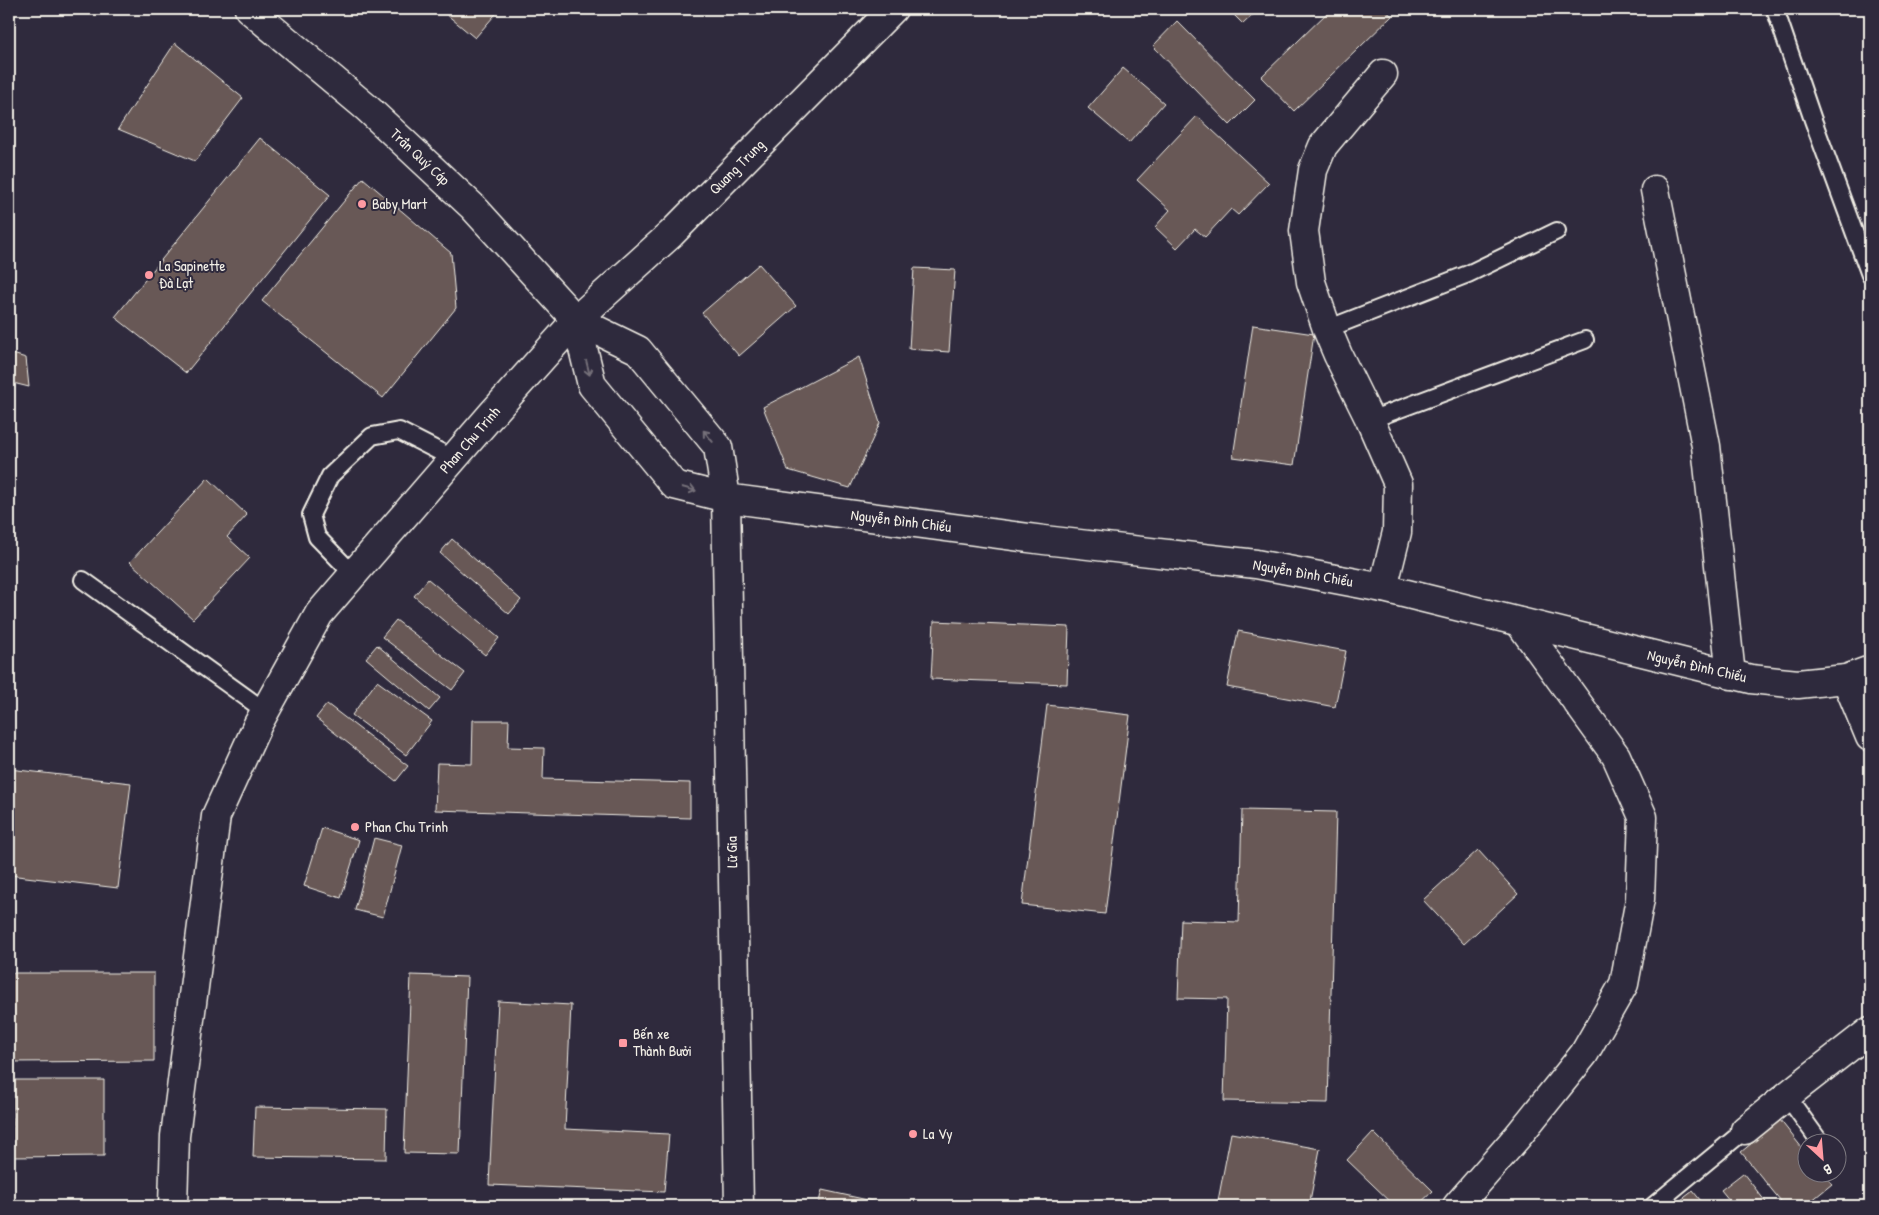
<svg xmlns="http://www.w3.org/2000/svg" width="1879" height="1215" viewBox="0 0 1879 1215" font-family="'Patrick Hand',sans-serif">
<rect width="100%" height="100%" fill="#2f2a3d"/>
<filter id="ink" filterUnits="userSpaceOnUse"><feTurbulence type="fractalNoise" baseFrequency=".02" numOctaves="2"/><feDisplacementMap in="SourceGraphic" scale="10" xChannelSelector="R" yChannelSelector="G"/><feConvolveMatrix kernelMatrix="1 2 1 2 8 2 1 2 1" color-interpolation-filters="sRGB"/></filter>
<g filter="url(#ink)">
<path fill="#685856" stroke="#f4f1e8" d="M440,9H500L475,38Z
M1228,9H1259L1243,24Z
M1331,9H1384L1392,16L1294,111L1261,77Z
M1177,21L1255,100L1230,125L1153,46Z
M175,43L243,98L195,161L118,129Z
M1123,68L1164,103L1129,143L1088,108Z
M1197,116L1269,183L1238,215L1231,209L1205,237L1195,229L1177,248L1155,227L1170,210L1137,180Z
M260,138L330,195L186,373L115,317Z
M363,178L451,253L456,308L383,398L262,301Z
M759,264L796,306L739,356L702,313Z
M914,268L955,270L949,352L909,349Z
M1253,325L1314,334L1294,465L1233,457Z
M9,353L26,358L29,387L9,382Z
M859,357L880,423L850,488L788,470L763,407Z
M208,478L247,515L227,537L250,558L193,619L130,562Z
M452,539L521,600L509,614L440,553Z
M428,579L499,638L485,655L414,596Z
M396,620L465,673L452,690L382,637Z
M934,621L1069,627L1067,684L931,679Z
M1238,631L1346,651L1335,707L1227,687Z
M377,645L440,698L429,711L366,658Z
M377,681L432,721L406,755L352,715Z
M327,704L408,766L396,781L316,718Z
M1047,705L1130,715L1105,914L1022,905Z
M473,720H509L508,747L544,748L543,779L690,783V818L435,810L437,763L472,764Z
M9,769L131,783L118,888L9,875Z
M1242,810L1336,812L1328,1103L1224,1101L1227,999L1178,998L1181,920L1239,922Z
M322,828L359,840L341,898L304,886Z
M374,838L402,845L383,917L355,910Z
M1478,850L1518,894L1464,944L1423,900Z
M9,973H154V1061L9,1062Z
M411,975L467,977L460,1154L404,1153Z
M498,1001L571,1005L565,1129L669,1134L664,1192L489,1185Z
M13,1080H104V1156L13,1157Z
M255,1107L387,1109L386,1159L253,1157Z
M1780,1120L1806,1153V1172H1822L1832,1184L1805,1206H1785L1741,1152Z
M1373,1132L1433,1191L1417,1206H1395L1347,1160Z
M1231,1133L1320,1149L1309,1206H1217Z
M1743,1173L1769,1206H1734L1721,1190Z
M822,1190L895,1206H818Z
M1693,1191L1705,1206H1673Z"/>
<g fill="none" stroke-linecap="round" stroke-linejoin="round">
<g stroke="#f4f1e8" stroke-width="20">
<path id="lane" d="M1775,9L1813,120L1870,275
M1327,329L1468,274L1557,231
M1370,420L1585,340
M353,574L317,537L311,515L330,476L372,436L399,431L454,459
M83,580L265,711
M1787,1096L1820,1142
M1653,1206L1745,1130"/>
</g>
<g stroke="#f4f1e8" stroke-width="31">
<path id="street" d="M1383,74L1323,146L1313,170L1304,231L1311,282L1327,329L1338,355L1370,420L1398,484L1397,532L1383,588
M1655,190L1706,446L1731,675
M726,498L739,1206
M1846,679L1870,737
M1745,1130L1798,1087L1870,1031
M1457,1206L1518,1136L1584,1054L1624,984L1640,899L1643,817L1616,756L1519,622"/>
</g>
<g stroke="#f4f1e8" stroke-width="31">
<path id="secondary" d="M249,9L367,108L473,207L576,320L638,350L718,447L726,498
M576,320L592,385L674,485L726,498L1044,540L1256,564L1383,588L1751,679L1798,684L1846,679L1870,670
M173,1206L175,1136L216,816L258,724L319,614L492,414L576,320L671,234L893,9"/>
</g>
<use href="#lane" stroke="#2f2a3d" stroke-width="16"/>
<use href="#street" stroke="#2f2a3d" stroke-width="28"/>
<use href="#secondary" stroke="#2f2a3d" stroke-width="28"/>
</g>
<defs><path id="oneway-shaft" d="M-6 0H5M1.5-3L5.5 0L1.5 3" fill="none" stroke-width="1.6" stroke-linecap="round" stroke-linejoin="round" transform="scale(1.25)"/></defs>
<g stroke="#747079">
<use href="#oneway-shaft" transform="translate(588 368) rotate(76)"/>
<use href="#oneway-shaft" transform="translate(708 436) rotate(-129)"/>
<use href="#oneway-shaft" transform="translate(689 489) rotate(15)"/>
</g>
</g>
<g fill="#ff9aa2" stroke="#2f2a3d" stroke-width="2">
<circle cx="362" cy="204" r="5"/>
<circle cx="149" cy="275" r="5"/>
<circle cx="355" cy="827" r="5"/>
<rect x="618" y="1038" width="10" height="10" rx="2.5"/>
<circle cx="913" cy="1134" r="5"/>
</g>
<g text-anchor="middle" stroke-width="4" stroke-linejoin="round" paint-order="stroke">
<g font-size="15" fill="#f4f1e8" stroke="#2f2a3d">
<text transform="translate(420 157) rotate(43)" y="5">Trần Quý Cáp</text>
<text transform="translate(737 167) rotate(-45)" y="5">Quang Trung</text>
<text transform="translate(470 440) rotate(-49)" y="5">Phan Chu Trinh</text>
<text transform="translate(901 521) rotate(7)" y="5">Nguyễn Đình Chiểu</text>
<text transform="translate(1303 573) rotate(10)" y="5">Nguyễn Đình Chiểu</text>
<text transform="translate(1697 666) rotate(13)" y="5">Nguyễn Đình Chiểu</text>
<text transform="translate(732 852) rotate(-91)" y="5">Lữ Gia</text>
</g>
<g font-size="15" fill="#f4f1e8" stroke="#2f2a3d" text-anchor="start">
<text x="372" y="209">Baby Mart</text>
<text x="159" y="271">La Sapinette<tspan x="159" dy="17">Đà Lạt</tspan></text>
<text x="365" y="832">Phan Chu Trinh</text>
<text x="633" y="1039">Bến xe<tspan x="633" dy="17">Thành Bưởi</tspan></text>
<text x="923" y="1139">La Vy</text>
</g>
</g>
<rect width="1879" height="1215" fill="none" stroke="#2f2a3d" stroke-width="30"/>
<rect x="15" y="15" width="1849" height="1185" fill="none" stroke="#f4f1e8" stroke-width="2" filter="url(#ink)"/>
<g transform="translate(1822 1158) rotate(154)"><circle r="24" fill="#2f2a3d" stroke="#7e7a81"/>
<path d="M0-4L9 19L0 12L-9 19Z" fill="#ff9aa2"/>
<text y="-8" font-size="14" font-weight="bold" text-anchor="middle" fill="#f4f1e8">B</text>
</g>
</svg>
